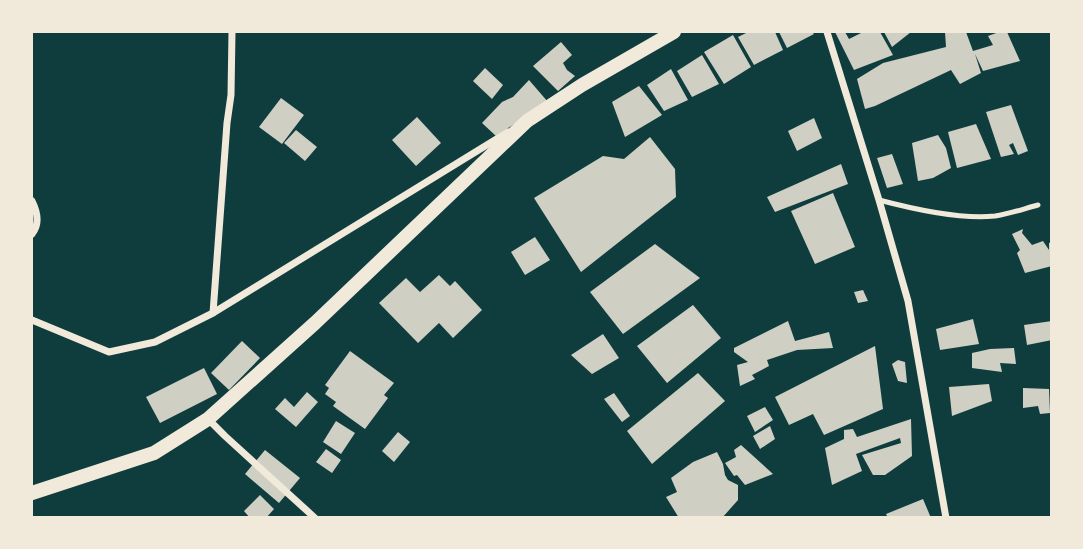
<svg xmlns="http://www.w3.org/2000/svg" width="1083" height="549" viewBox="0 0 1083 549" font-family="'Asap Condensed',sans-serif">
<rect width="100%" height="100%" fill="#0f3d3e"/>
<path fill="#cfcfc3" d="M748,32H775L783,50L754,65L738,37Z
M779,32H812L814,34L787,48Z
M835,32H845L849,39L863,32H880L893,55L854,70Z
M884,32H911L892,47Z
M945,32H966L973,51L993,45L988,36L999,32H1007L1020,61L983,71L975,54L981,73L960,84L951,70L875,106L865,109L857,79L883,63L946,47Z
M733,35L751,67L724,84L704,52Z
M561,42L572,55L563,63L567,70L575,76L558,91L533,66Z
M702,55L719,84L692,97L677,71Z
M485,68L503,85L492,99L473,81Z
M671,69L688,100L664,111L647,85Z
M529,80L548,102L496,136L482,123L502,102L513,97Z
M639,86L662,115L625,137L612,102Z
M281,98L304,115L282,144L259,127Z
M1011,105L1028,151L1018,155L1013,143L1009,145L1014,154L1001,157L986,112Z
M417,117L441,143L416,166L392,140Z
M814,118L822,138L797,151L788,131Z
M976,124L991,159L957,168L948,132Z
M296,130L317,147L305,161L284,143Z
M938,135L946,148L951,168L933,178L918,181L912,143Z
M650,137L675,169L676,197L581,272L534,198L603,156L624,159Z
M892,154L903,184L887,188L877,158Z
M841,164L848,184L775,212L767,197Z
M833,193L855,247L815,264L791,211Z
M1023,229L1022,233L1032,245L1043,241L1049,250V243L1052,242V250H1050L1052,252V266L1025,273L1017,253L1020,250L1012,234Z
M535,237L550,260L525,275L511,252Z
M655,244L700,278L623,334L590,292Z
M439,275L450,286L455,281L482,310L453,338L439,323L418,343L379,303L406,278L420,292Z
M863,290L868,301L858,303L854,292Z
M693,305L721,338L667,383L637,346Z
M973,319L979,344L940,350L936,329Z
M788,321L795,341L829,332L833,348L797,350L767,360L769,366L752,375L755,379L740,386L737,365L748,362L734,352V348Z
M1052,321V340L1027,345L1024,325Z
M603,334L619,358L592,374L571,355Z
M242,341L260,358L229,390L211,373Z
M875,346L883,409L824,435L813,414L789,425L775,397Z
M1014,348L1016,364L1000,363L1002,372L972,368V353L990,349Z
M350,351L394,383L384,395L388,398L365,429L333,406L336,402L325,394L329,388L325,385Z
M898,360L905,362L907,383L898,381L892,364Z
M204,368L217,394L160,423L146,397Z
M698,373L725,401L652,464L627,431Z
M989,384L992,401L952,416L949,387Z
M1023,388L1049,389L1050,413L1040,414L1038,406L1023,408Z
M307,392L318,402L296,427L275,409L285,398L294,407Z
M614,393L630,416L622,422L604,399Z
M765,407L773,420L755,432L747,416Z
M911,419L912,456L885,475H873L862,455L901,443L900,438L856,454L862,471L832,485L825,448L844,439V430L853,429L857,437Z
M336,421L355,433L341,454L323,442Z
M770,426L775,439L760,449L753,436Z
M398,432L410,442L394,462L382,451Z
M741,445L773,474L745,485L737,475L734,476L725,463L736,457L734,450Z
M326,449L341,460L332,473L316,462Z
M265,450L300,478L279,503L245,474Z
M717,452L723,464L725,475L728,480L738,485V500L722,518H679L666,497L677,492L671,478L693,462Z
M260,495L274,509L266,518H250L244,511Z
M923,499L931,518H888L886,514Z"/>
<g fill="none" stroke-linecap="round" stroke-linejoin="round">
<path stroke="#f1e9da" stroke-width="5" d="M879,200C913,209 960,220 995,216C1009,214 1023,209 1038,205"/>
<path stroke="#f1e9da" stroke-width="7" d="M827,32L879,200L908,301L946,518
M32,201C38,213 40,224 32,234
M213,313L227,123L231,95L232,32
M32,320L109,352L155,342L213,313L508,132
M208,419L225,436L315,518"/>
<path stroke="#f1e9da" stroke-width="14" d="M32,493L154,453L208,419L315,323L527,121L582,85L674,32"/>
</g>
<rect width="1083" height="549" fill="none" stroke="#f1e9da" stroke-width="66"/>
</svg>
